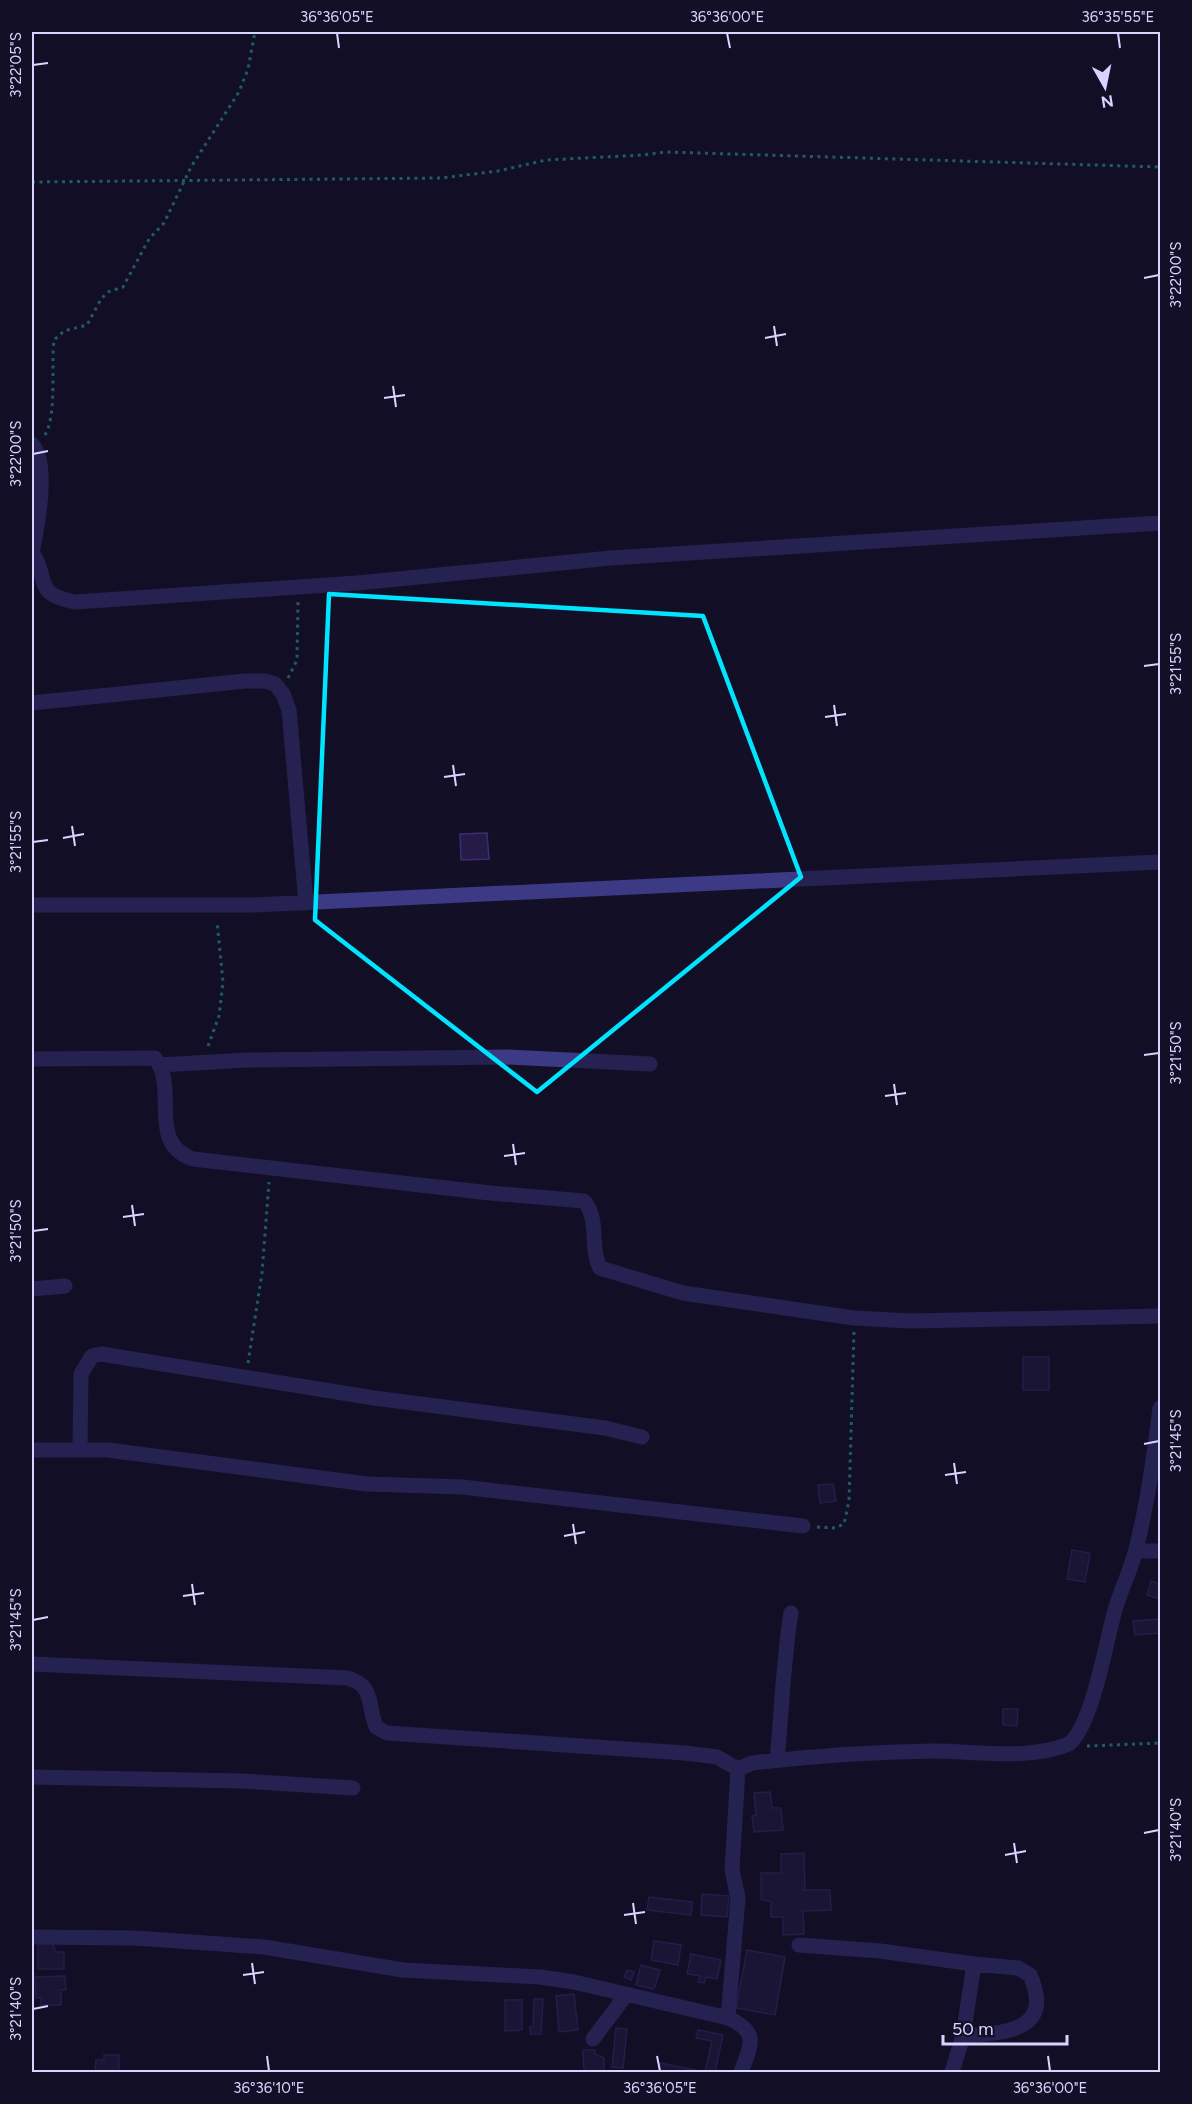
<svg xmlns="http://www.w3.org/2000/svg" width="1192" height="2104" viewBox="0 0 1192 2104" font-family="Figtree,sans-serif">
<rect width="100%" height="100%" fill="#130f26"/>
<path fill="#241b47" stroke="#3b2d73" stroke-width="1.5" d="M487,833L489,859L461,860L460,834Z
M1023,1357H1049V1390H1023Z
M833,1484L836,1501L820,1503L818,1485Z
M1072,1550L1090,1553L1085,1582L1067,1579Z
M1151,1581L1160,1584V1599L1147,1595Z
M1160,1619V1633L1135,1635L1133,1621Z
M1003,1709H1018L1017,1726L1003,1725Z
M770,1792L772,1808H781L783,1830L754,1832L752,1816L756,1815L754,1793Z
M804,1853L805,1890H830L831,1910L803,1911L804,1934L783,1935V1917H771V1902L761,1899V1873H781V1854Z
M702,1894L729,1896L727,1917L701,1915Z
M649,1897L692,1902L691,1915L647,1910Z
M654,1941L681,1945L678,1965L651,1960Z
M38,1943H52L56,1952H64V1969H38Z
M747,1950L785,1957L775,2015L736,2008Z
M691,1954L721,1960L717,1979L706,1977L704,1983L698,1982L700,1976L687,1974Z
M641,1965L660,1970L654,1989L636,1985Z
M627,1970L634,1972L631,1980L624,1977Z
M65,1976L66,1990H61V2005H41V1998H36L35,1977Z
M574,1994L578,2030L559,2032L556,1996Z
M534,1999H543L541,2034H530V2027H533Z
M505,2000H522V2030L505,2031Z
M616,2028L627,2029L623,2068L612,2067Z
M698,2030L723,2035L715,2072H705L712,2041L696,2038Z
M583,2050H595V2054L604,2058V2072H584Z
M104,2055H119V2072H95L96,2060H104Z
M660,2063L705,2072H658Z"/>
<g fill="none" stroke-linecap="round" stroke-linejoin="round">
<path stroke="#2fb8b0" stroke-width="3" stroke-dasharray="3 4.5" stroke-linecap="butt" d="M32,182L441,178L498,171L546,160L643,155L665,152L1160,167
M45,435C57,415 51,366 54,340L64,331L87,325L101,299L108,292L123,287L149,239L164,223L191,167L239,92L248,69L255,32
M288,678L297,660L298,600
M208,1046L219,1016L223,982L217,921
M248,1363L262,1273L269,1182
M817,1527L835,1528L844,1524L849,1501L854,1331
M1087,1746L1160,1743"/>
<path stroke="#3d3a85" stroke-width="15" d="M32,444C50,464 37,528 32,553
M32,552C50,579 32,594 75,602L357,583L611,558L1160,523
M32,703L245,681H265L275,684L283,694L289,710L306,903
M32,905H253L1160,862
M32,1059L155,1058C179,1088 146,1143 193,1159L490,1193L584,1201C600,1219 589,1247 600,1268L683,1293L854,1318L910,1321L1160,1316
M160,1065L247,1060L507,1057L650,1064
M32,1289L65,1286
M80,1448L81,1374L92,1356L101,1354L374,1398L605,1428L642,1437
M32,1450H108L367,1484L462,1487L803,1526
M1136,1551H1160
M32,1664L347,1678C375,1685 367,1705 376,1727L387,1733L685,1753L717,1757L738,1769
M777,1760C782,1711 783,1661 791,1613
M32,1777L243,1781L353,1788
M32,1937L135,1938L264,1947L403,1970L540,1977L574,1982L728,2018C760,2032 751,2045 741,2072
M799,1945L880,1951L974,1964L963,2036L952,2072
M728,2018L738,1898L732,1870L738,1769L752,1763C812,1756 871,1752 932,1751C977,1751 1026,1761 1069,1744C1093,1724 1106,1641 1115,1610C1121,1589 1131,1570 1136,1549C1148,1502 1154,1455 1160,1408
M963,2036C1003,2033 1055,2032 1030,1975L1018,1968L974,1964
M593,2039L626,1995"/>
</g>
<path d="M0 0H1192V2104H0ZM329,594L703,616L801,877L537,1092L315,920Z" fill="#130f26" fill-opacity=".55" fill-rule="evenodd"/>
<path fill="none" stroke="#00e5ff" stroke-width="4.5" stroke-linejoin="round" d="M329,594L703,616L801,877L537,1092L315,920Z"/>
<path fill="none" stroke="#d9d4ff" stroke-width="2" d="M337,33L339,48M727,33L730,48M1118,33L1120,48M33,65L48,63M1144,278L1159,275M774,326L777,346M765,338L786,334M393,386L396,407M384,398L405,395M33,454L48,451M1144,666L1159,664M834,705L837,726M825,717L846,714M453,765L456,786M444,777L465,774M72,826L75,846M63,838L84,834M33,842L48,840M1144,1055L1159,1053M894,1084L897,1105M885,1096L906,1093M513,1144L516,1165M504,1156L525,1153M132,1205L135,1226M123,1217L144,1214M33,1231L48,1229M1144,1444L1159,1441M954,1463L957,1484M945,1475L966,1472M573,1524L576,1544M564,1536L585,1532M192,1584L195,1605M183,1596L204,1593M33,1620L48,1617M1144,1833L1159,1830M1014,1843L1017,1863M1005,1855L1026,1851M633,1903L636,1924M624,1915L645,1912M252,1963L255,1984M243,1975L264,1972M33,2009L48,2006M267,2056L269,2071M657,2056L660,2071M1048,2056L1050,2071"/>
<rect width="1192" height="2104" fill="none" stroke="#130f26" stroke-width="66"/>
<g transform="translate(1105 87) rotate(171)" stroke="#130f26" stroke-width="4.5" paint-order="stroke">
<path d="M0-4.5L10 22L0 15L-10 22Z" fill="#d9d4ff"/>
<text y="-9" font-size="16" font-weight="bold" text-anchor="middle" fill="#d9d4ff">N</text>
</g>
<path d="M943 2035v9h124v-9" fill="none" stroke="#d9d4ff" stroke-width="3"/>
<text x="952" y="2035" font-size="18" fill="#d9d4ff" stroke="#130f26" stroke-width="4.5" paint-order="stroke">50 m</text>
<rect x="33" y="33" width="1126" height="2038" fill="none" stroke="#d9d4ff" stroke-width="2"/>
<g font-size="15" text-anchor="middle" fill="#d9d4ff">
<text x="337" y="22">36°36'05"E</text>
<text x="727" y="22">36°36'00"E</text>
<text x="1118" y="22">36°35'55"E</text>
<text transform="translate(16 65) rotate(-90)" y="5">3°22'05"S</text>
<text transform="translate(1176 275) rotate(-90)" y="5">3°22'00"S</text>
<text transform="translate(16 454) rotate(-90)" y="5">3°22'00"S</text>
<text transform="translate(1176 664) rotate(-90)" y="5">3°21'55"S</text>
<text transform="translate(16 842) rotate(-90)" y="5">3°21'55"S</text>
<text transform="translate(1176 1053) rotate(-90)" y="5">3°21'50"S</text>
<text transform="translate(16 1231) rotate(-90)" y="5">3°21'50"S</text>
<text transform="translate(1176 1441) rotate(-90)" y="5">3°21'45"S</text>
<text transform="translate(16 1620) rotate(-90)" y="5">3°21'45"S</text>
<text transform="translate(1176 1830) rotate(-90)" y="5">3°21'40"S</text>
<text transform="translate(16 2009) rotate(-90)" y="5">3°21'40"S</text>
<text x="269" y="2093">36°36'10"E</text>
<text x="660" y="2093">36°36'05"E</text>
<text x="1050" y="2093">36°36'00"E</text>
</g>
</svg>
